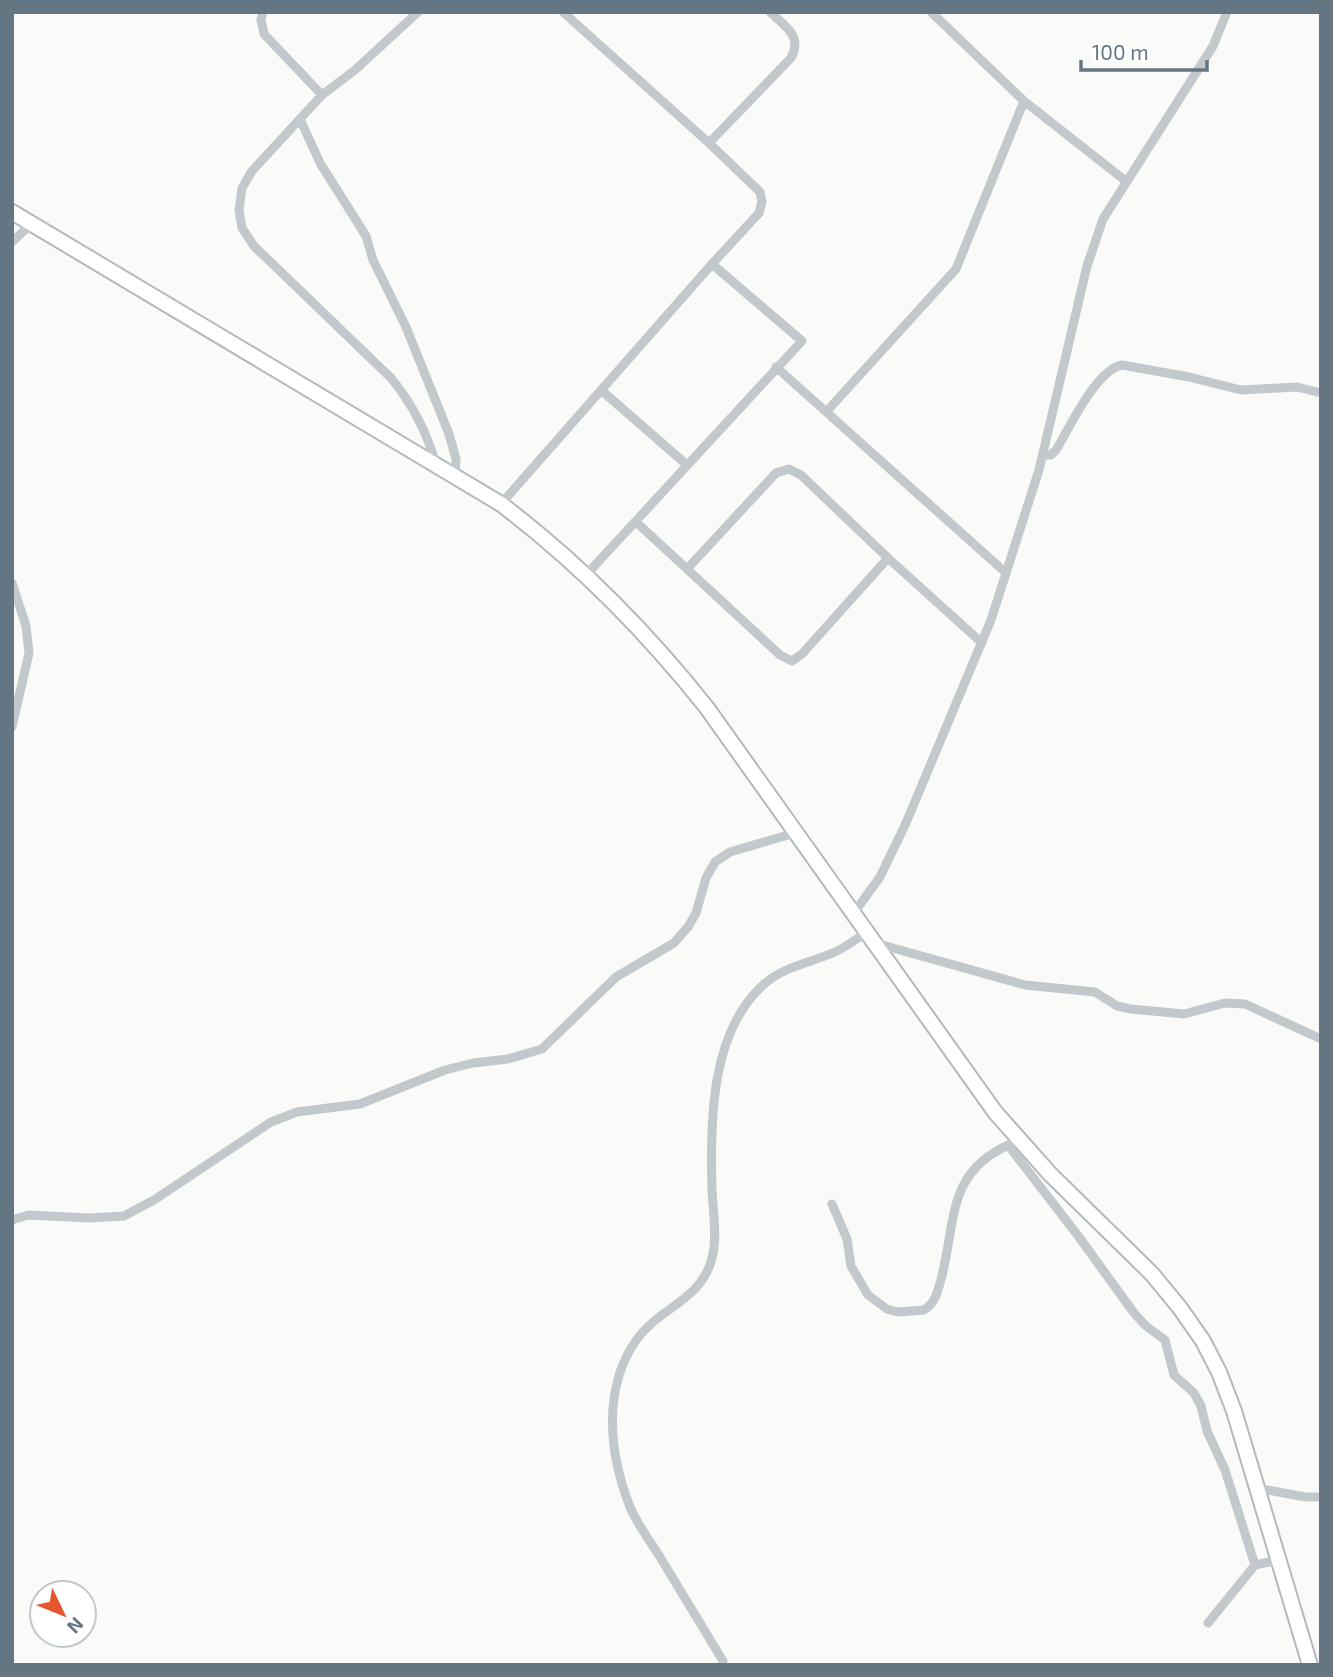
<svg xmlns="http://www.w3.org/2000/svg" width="1333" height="1677" viewBox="0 0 1333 1677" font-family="'Exo 2',sans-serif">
<rect width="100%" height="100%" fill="#fafaf8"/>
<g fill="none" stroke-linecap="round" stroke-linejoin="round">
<g stroke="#b4b9bd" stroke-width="18">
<path id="highway" d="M12,212L501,504C580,564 646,631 707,708L995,1112L1050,1174L1152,1274L1180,1308L1203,1341L1219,1372L1234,1411L1310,1665"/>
</g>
<path stroke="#c3c8cc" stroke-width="9" d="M263,12L261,19L264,34L322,95
M418,12L355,70L322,95L252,171L242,188L239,210L242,228L254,246L391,378C413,405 426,431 436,464
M563,12L709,143L760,192L762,202L759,213L712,264
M931,12L1024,101L1127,182
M300,119L320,163L366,236L373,260L406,327L449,434L456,459L455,477
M709,143L791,58C803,36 785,26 770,12
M12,242L31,224
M776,367L1005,572
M601,390L687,465
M827,411L956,269L1024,101
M1043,455H1051L1056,450C1070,427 1096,370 1122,365L1189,377L1241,390L1297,387L1321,393
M789,469L801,475L888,558L802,654L792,661L780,655L687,569L776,473Z
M501,504L712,264L802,341L586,575
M636,522L687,569
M888,558L982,643
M12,583L26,626L29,653L12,727
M853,914L880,877L906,823L991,620L1039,470L1087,266L1103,219L1213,46L1227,12
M875,943L1025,985L1095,992L1117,1006L1131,1009L1184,1014L1225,1003L1245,1004L1321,1039
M1008,1145L1079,1237L1134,1313L1146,1326L1165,1340L1174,1375L1194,1393L1201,1406L1207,1431L1225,1470L1255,1565
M832,1204L847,1239L851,1266L868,1295L887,1309L898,1312L924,1310C934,1304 937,1294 940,1283C957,1225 944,1172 1011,1144
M12,1220L28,1215L89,1218L124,1216L154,1200L271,1122L297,1112L360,1104L445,1070L473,1063L508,1059L542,1049L616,977L674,943L688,927L696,913L706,878L715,862L730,852L795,833
M1257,1488L1305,1497H1321
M1208,1623L1255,1565L1279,1560
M723,1661C702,1626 681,1592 660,1557C650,1541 637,1524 630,1507C609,1453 602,1388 637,1339C661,1306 704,1300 713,1254C717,1234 713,1210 712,1190C710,1124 710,1033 763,985C784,966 810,963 835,952C846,947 856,939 866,933"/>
<use href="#highway" stroke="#fff" stroke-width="14"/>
</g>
<rect width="1333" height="1677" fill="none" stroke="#657683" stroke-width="28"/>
<g transform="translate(63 1614) rotate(133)"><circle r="33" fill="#ffffff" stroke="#c1c8cd" stroke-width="2"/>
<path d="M0-5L12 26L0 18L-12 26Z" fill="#e4572e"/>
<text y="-10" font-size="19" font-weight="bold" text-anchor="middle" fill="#657683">N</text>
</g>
<path d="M1081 60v10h126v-10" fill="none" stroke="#657683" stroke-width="3.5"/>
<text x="1092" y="60" font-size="21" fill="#657683" stroke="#ffffff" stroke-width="5" paint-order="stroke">100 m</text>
</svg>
